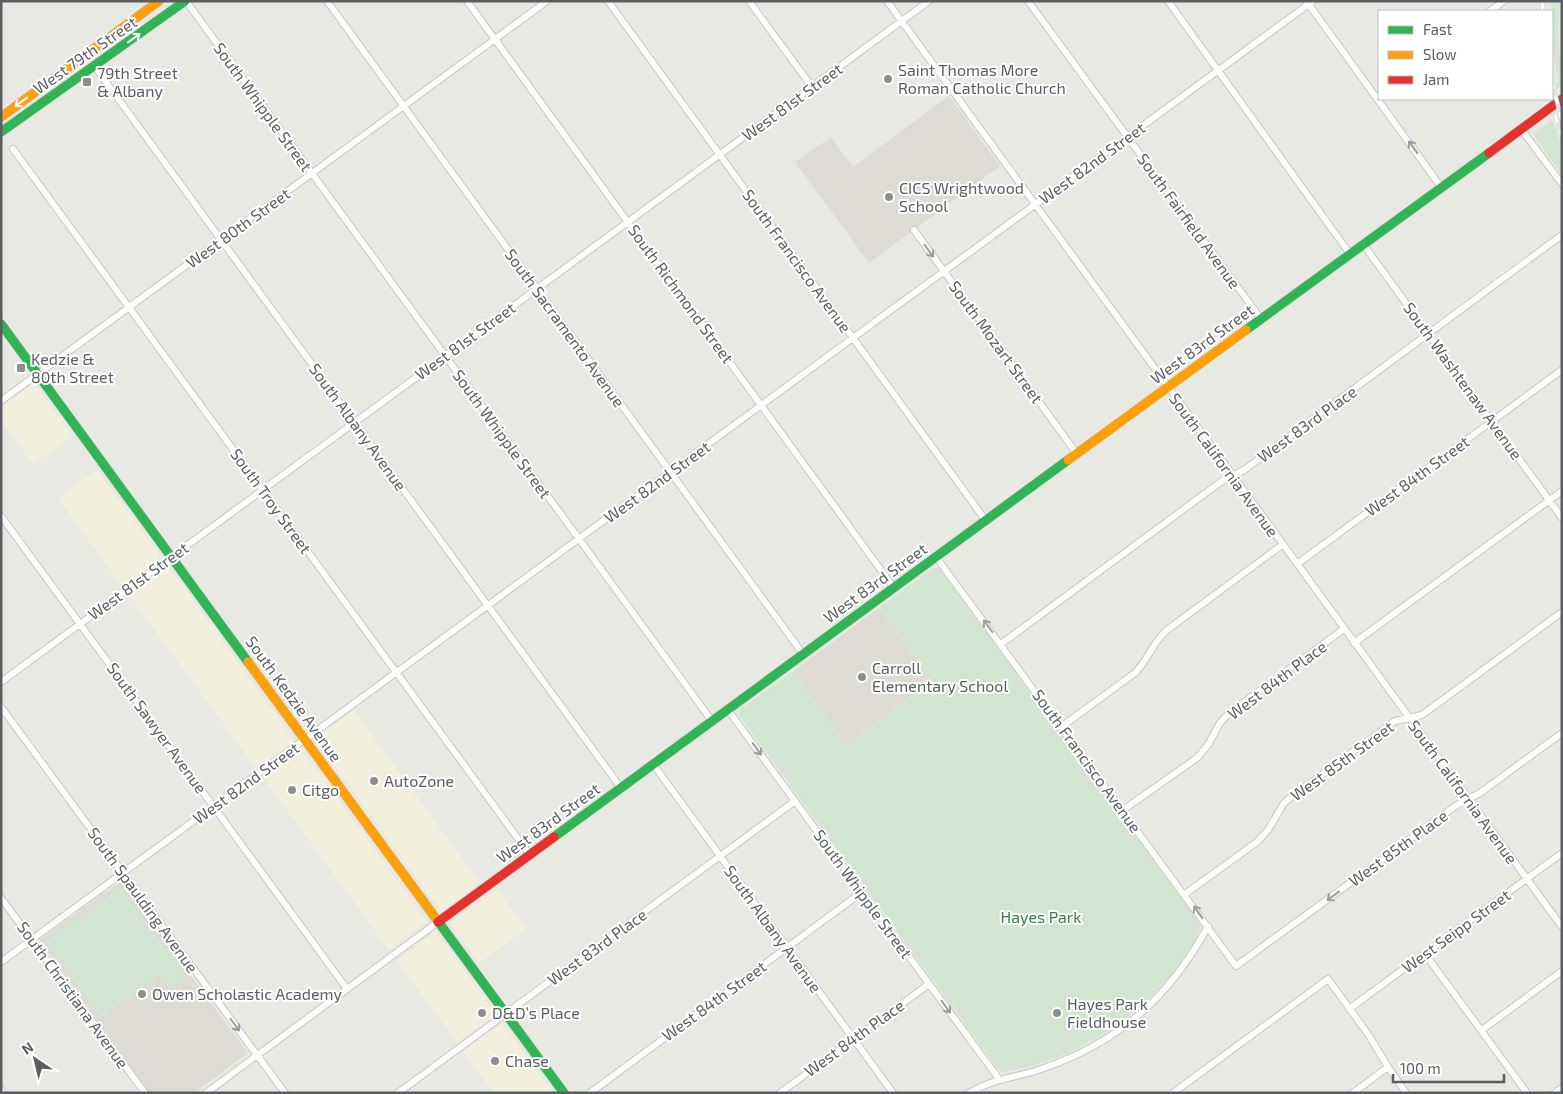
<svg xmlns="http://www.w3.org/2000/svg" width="1563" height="1094" viewBox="0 0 1563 1094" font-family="'Exo 2',sans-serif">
<rect width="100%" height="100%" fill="#e9e9e4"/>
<path fill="#f3efdd" d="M34,383L72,436L33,464L1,420V407Z
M97,470L161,557L122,586L58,498Z
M168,566L295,741L256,768L129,595Z
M354,710L480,883L441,911L315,739Z
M301,748L427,922L389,950L263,777Z
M497,889L526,929L479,963L450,923Z
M436,932L496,1014L457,1042L397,961Z
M502,1023L505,1026L553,1093H494L463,1051Z"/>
<path fill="#dddbd3" d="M949,96L1000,166L869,263L795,162L831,137L853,167Z
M879,608L932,681L846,745L792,672Z
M121,881L248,1053L194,1093H150L39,940Z"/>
<path fill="#d2e5d0" d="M1552,1H1560L1558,28L1562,85L1556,89L1555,84L1559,80C1552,54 1550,28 1552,1Z
M1552,120L1562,147V175L1533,134Z
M933,568H937L940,570L1200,924C1201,934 1191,946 1186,954C1146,1015 1076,1060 1004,1072H1002L996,1066L739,715L742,708L792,672L846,745L932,681L879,608Z
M120,888L186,977L171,988L161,974L101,1017L46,942Z"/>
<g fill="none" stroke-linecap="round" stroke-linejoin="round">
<g stroke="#c6c7c6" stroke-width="8">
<path id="street" d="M186,1L712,721
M327,1L803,654
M467,1L894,588
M608,1L986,521
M749,1L812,87
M887,1L1562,927
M1028,1L1261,319
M1168,1L1350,254
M1307,2L1441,187
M1490,11L1504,1
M95,67L621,788
M1521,129L1562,184
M13,149L530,855
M914,230L1077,454
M1363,244L1562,518
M1,401L547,1
M1,516L347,989
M936,557L1236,966L1457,805L1480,793L1562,733
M1297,564L1562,370
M1354,643L1562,491
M1001,644L1222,481L1244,470L1562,235
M1,682L929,1
M1,707L285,1093
M728,710L999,1079
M1061,727L1135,673C1148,660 1153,642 1167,630L1282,545
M653,764L893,1093
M1123,810L1197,758L1208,745L1220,723L1229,713L1344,629
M1185,894L1257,842L1268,830L1284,803L1291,797L1395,721L1422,715L1562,612
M1,898L145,1093
M1425,954L1527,1093
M1,962L1313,1
M1349,1009L1562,853
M1482,1030L1562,971
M1,1090L3,1093
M206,1093L438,922
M398,1093L795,801
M590,1093L862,892
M780,1093L929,984
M969,1093C994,1078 1015,1078 1041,1069C1118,1043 1170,997 1208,926
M1173,1093L1328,979L1368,1034L1388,1067L1406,1093
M1353,1093L1388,1067
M1555,1093L1562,1088"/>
</g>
<g stroke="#c5c6c4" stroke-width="10">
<path id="fast" d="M1,132L185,1
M1,324L248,662
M1246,330L1489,153
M554,837L1068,460
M437,920L564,1093"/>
</g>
<g stroke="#c5c6c4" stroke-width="10">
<path id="slow" d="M1,117L159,1
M1068,460L1246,330
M248,662L437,920"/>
</g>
<g stroke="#c5c6c4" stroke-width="10">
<path id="jam" d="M1489,153L1562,99
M438,922L554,837"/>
</g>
<use href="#street" stroke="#fcfcfb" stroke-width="6"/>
<use href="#fast" stroke="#30b455" stroke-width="9"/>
<use href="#slow" stroke="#ff9f0a" stroke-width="9"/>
<use href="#jam" stroke="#e5322d" stroke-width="9"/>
<g stroke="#e1e2e1" stroke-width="4.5">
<path id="rail" d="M1542,11L1543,1
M1552,81L1562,122
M1555,115L1562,136"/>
</g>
<use href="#rail" stroke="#fff" stroke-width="2.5" stroke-dasharray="8" stroke-linecap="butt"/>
</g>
<defs><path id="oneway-shaft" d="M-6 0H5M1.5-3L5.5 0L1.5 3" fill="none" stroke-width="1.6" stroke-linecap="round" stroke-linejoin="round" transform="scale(1.25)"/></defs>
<g stroke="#fff">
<use href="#oneway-shaft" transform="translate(134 38) rotate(-36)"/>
<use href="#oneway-shaft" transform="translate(21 102) rotate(144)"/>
</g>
<g stroke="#9b9d9f">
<use href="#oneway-shaft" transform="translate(1413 147) rotate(-126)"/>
<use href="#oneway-shaft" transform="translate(929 251) rotate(54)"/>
<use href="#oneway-shaft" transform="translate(988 626) rotate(-127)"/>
<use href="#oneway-shaft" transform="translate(757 749) rotate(54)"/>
<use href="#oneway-shaft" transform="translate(1333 896) rotate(144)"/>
<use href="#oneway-shaft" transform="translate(1198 912) rotate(-125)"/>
<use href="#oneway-shaft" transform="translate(946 1007) rotate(54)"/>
<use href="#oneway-shaft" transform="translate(235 1025) rotate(54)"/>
</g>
<g fill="#8c8e8f" stroke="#fff" stroke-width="2">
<circle cx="888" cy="79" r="5"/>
<rect x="82" y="77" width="10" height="10" rx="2.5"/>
<circle cx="889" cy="197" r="5"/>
<rect x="16" y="363" width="10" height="10" rx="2.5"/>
<circle cx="862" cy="677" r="5"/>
<circle cx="374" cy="781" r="5"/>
<circle cx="292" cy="790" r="5"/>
<circle cx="142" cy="994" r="5"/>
<circle cx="482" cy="1013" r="5"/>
<circle cx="1057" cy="1013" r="5"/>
<circle cx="495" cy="1061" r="5"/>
</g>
<g text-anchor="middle" stroke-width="4" stroke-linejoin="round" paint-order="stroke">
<g font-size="16" fill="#5a5d61" stroke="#fff">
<text transform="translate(85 55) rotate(-35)" y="6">West 79th Street</text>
<text transform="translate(792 102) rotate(-36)" y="6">West 81st Street</text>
<text transform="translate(263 107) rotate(54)" y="6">South Whipple Street</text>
<text transform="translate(1092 163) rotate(-36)" y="6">West 82nd Street</text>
<text transform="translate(1189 221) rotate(54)" y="6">South Fairfield Avenue</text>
<text transform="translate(238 228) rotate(-36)" y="6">West 80th Street</text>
<text transform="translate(797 261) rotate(54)" y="6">South Francisco Avenue</text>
<text transform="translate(681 294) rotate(54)" y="6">South Richmond Street</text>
<text transform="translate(565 328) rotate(54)" y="6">South Sacramento Avenue</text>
<text transform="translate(465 341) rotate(-36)" y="6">West 81st Street</text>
<text transform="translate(996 342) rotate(54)" y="6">South Mozart Street</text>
<text transform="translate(1202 344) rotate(-36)" y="6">West 83rd Street</text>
<text transform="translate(1463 381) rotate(54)" y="6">South Washtenaw Avenue</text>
<text transform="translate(1307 424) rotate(-36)" y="6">West 83rd Place</text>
<text transform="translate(358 427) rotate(54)" y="6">South Albany Avenue</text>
<text transform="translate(502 434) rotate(54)" y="6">South Whipple Street</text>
<text transform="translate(1224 465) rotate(54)" y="6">South California Avenue</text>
<text transform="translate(1417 476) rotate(-36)" y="6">West 84th Street</text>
<text transform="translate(657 482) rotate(-36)" y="6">West 82nd Street</text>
<text transform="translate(271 501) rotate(54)" y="6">South Troy Street</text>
<text transform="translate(138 581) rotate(-36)" y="6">West 81st Street</text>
<text transform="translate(875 583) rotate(-36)" y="6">West 83rd Street</text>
<text transform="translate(1277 680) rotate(-37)" y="6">West 84th Place</text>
<text transform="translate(294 699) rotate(54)" y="6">South Kedzie Avenue</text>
<text transform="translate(157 728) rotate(54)" y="6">South Sawyer Avenue</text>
<text transform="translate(1087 761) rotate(54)" y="6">South Francisco Avenue</text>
<text transform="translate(1342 761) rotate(-36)" y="6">West 85th Street</text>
<text transform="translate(246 783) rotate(-36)" y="6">West 82nd Street</text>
<text transform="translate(1463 792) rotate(54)" y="6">South California Avenue</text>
<text transform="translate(548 823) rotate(-36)" y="6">West 83rd Street</text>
<text transform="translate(1398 848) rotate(-36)" y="6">West 85th Place</text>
<text transform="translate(863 894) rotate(54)" y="6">South Whipple Street</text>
<text transform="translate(143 900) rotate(54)" y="6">South Spaulding Avenue</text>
<text transform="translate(773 929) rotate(54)" y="6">South Albany Avenue</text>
<text transform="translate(1456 931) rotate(-36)" y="6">West Seipp Street</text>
<text transform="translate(597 947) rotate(-36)" y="6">West 83rd Place</text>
<text transform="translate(73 995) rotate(54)" y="6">South Christiana Avenue</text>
<text transform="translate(714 1001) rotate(-36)" y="6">West 84th Street</text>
<text transform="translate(854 1038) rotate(-36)" y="6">West 84th Place</text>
</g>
<g font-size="16" fill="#5a5d61" stroke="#fff" text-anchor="start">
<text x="898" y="76">Saint Thomas More<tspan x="898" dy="18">Roman Catholic Church</tspan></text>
<text x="97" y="79">79th Street<tspan x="97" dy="18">&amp; Albany</tspan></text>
<text x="899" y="194">CICS Wrightwood<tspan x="899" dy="18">School</tspan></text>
<text x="31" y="365">Kedzie &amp;<tspan x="31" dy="18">80th Street</tspan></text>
<text x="872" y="674">Carroll<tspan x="872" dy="18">Elementary School</tspan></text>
<text x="384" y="787">AutoZone</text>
<text x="302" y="796">Citgo</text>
<text x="152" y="1000">Owen Scholastic Academy</text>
<text x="1067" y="1010">Hayes Park<tspan x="1067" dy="18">Fieldhouse</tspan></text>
<text x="492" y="1019">D&amp;D’s Place</text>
<text x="505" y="1067">Chase</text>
</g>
<g font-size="16" fill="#39813f" stroke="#fff">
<text x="1041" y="923">Hayes Park</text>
</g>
</g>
<rect width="1563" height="1094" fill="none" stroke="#5a5d61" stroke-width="5"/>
<rect x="1378" y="10" width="175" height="90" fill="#ffffff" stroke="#bdbec0"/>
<rect x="1388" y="26" width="25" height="8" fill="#30b455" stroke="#bdbec0"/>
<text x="1423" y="35" font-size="15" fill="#5a5d61">Fast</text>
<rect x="1388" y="51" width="25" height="8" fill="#ff9f0a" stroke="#bdbec0"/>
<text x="1423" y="60" font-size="15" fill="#5a5d61">Slow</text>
<rect x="1388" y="76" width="25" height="8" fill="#e5322d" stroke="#bdbec0"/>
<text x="1423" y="85" font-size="15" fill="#5a5d61">Jam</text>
<g transform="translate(35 1059) rotate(325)" stroke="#ffffff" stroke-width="4" paint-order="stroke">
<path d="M0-4L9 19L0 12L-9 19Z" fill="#5a5d61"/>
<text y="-8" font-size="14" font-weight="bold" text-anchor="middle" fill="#5a5d61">N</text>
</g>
<path d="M1393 1074v8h111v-8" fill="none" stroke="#5a5d61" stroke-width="2.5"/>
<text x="1400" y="1074" font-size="15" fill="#5a5d61" stroke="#ffffff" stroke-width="4" paint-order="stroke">100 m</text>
</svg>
